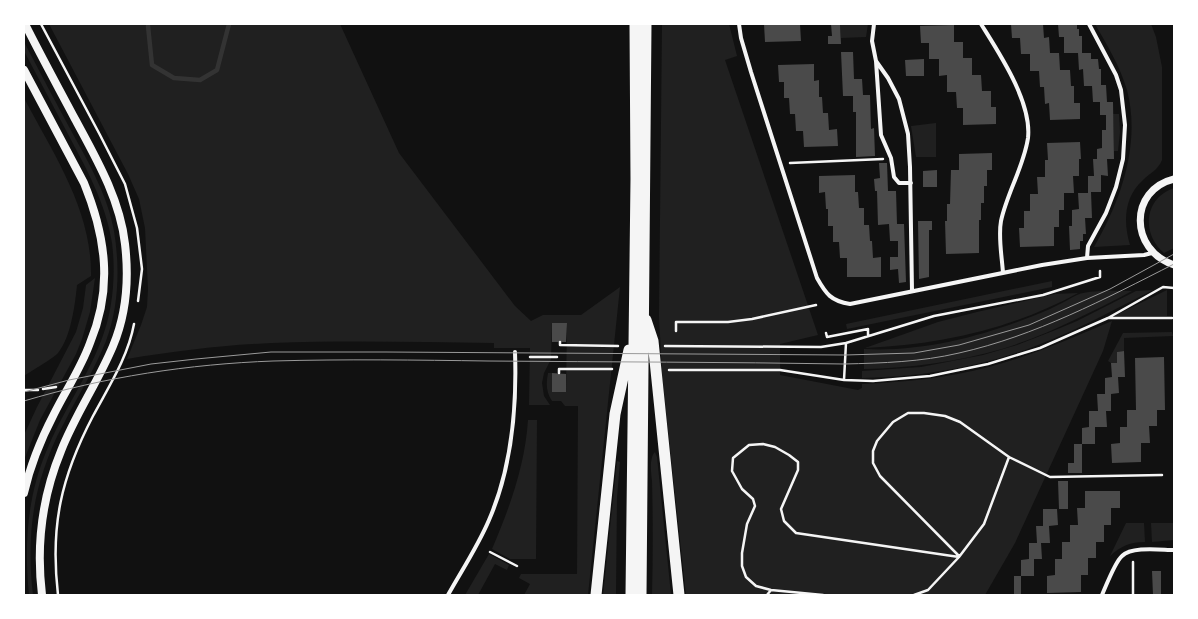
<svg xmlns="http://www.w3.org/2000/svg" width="1198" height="619" viewBox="0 0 1198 619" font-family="Literata,serif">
<rect width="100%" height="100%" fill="#111"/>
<path fill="#202020" d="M49,24H340L399,153L515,306L531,321L543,315H581L620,287L588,595H524L530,584L519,578L521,574H577L578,406H565L561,401H552C546,392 546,383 548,373H552V392H566L567,323H552L551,359L544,373L542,383L544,396L550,405H529L530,348H494V343C420,342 346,340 272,343C223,345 175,351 127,359L141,325L147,307L148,289L145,228L139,199L128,174Z
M662,24H729L737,56L725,60L818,335L780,344V375L858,390L862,388V384C905,382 947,378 989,367C1031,356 1072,338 1112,321L1103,351L1015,543L985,595H686L662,374L659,316Z
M840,24H868L866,37L841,38Z
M1095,24H1151L1156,37L1162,67V160C1158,170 1150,173 1143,180C1124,197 1123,222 1130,245L1094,247C1121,201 1141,143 1127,90C1120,66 1107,45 1095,24Z
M24,42C41,74 57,105 74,136C90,165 108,197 114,231C120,267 119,306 106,341C94,371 77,397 63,425C55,439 49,454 44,469C30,509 28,553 33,595H29C24,546 27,498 46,452C61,414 86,380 101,341C113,311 116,275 112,243C106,204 87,170 69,136C54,108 39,79 24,51Z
M24,98C54,155 92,210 91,276L77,285C75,305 71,337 58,353C54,358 31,371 24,376Z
M1113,114H1119L1120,132L1118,151H1114Z
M936,123V157H916L911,126Z
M1174,188V248L1164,253C1141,234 1144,198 1174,188Z
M95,278L90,312L82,339L76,354L40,420L24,460V435L37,407L76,332L83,308L86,285Z
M1052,281V287L847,329L846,324Z
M1153,290C1115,309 1078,330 1038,345C982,367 922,377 862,378V371L921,367L983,355L1017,345L1053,331L1077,321L1136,291Z
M1167,290V316H1114Z
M1132,291C1090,313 1047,335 1002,349C957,362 910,368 864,369V349C921,352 980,337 1033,316C1044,312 1054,307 1064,302C1070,299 1077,294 1083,293C1099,290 1116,291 1132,291Z
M1078,293C1012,329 940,345 865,348L938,322L977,312L1055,294Z
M1172,332L1173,336L1124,338V351L1117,352V363H1111L1108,361L1123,333Z
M528,420H537L536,559H510L492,549C510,507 525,465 528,420Z
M655,452L657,457L671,595H652C653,557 653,519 652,481C651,473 649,458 655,452Z
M617,461L620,462L617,498L616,595H603Z
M1126,523H1144L1145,542C1130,542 1121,546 1110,556Z
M1151,523H1174V540L1152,542Z
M489,554L509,565L507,570L495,564L478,595H465Z"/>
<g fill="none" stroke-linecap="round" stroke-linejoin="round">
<path stroke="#333" stroke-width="4.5" d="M148,26L152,65L174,78L200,80L217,70L229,24"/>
</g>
<path fill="#4a4a4a" d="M764,24H800L801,41L765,42Z
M831,24H840L841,44H828V36H832Z
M1011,24H1043L1044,38L1049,37L1050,53H1059L1060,70H1070L1071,86H1074V103H1080V119L1050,120L1049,103L1045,104L1044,87H1040L1039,71H1030V54H1021L1020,38H1012Z
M1058,24H1077V29H1079V36H1082V53H1091V59H1098L1099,69H1101V85H1106L1107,102H1113L1114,159H1107L1108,176L1101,175V192H1091L1092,218H1085L1086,234H1083V241H1080V249L1070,250L1069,226H1072V210L1079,209L1078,193H1088V176H1094L1093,159H1097V149L1102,148V130H1106V115H1100V102H1093L1092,86H1084L1083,69L1079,70L1078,53H1064V37H1059Z
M954,25V42H963V58H972V75H981L982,91H991V107H996V124L963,125V108H957L956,92H947V75L939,76V59H929V43H921L920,26Z
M841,52H853L854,79H862L863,95H870L871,129L874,128L875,156L856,157V112H853V96H843Z
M924,59V76H906L905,60Z
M814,64V81L819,80V97H822L823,113H828L829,130L837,129L838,146L804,147L803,131H796L795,114H790L789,98H784V82H779L778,65Z
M1080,142L1081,159H1079V176H1073L1074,193H1064V210H1059V227H1054V246L1020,247L1019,228H1024V211H1030V194H1038L1037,177H1045V160H1048L1047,143Z
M992,153V170H987V186H984V203H981V220H979V253L946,254L945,221H947V204H950L951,170H959V154Z
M879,163H887L888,191H896L897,224H904L906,282L899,283L898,269L890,270V257H898V241H890L889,224L878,225L877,191H875L874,179L880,178Z
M937,170V187H923V171Z
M855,175V192H858L859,208H864V225H869L870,241H872L873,258L881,257V277H847V258H840L839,242H833V226H828V209H826L825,192L819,193V176Z
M918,221H932V230H929V277L919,279Z
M552,323H567L566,342H552Z
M1124,351L1125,377H1118L1119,393L1111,394V411H1106L1107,427H1095V444H1082V428L1089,427V411H1098L1097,394H1105V378L1112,377L1111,363H1117V352Z
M1164,357L1165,410H1157V426H1149L1150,443H1141V462L1112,463L1111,444L1120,443V427H1127V410H1136L1135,358Z
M552,373L566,374V392H552Z
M1074,444H1082V473H1068V463H1074Z
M1058,481H1068V509H1059Z
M1085,491H1120V508H1111V525H1104V542H1096V558H1088V575H1081V592L1047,593V576L1055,575V559H1062V542H1070V525H1078L1077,508H1085Z
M1043,509H1057L1058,525L1049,526L1050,543H1041L1042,559H1034V576H1021V560L1029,559V543H1037L1036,526H1043Z
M1152,571H1161V595H1153Z
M1014,576H1021V595H1014Z"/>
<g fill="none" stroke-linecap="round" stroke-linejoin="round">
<path stroke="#f5f5f5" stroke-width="2.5" d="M41,24L100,135L125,184L137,228L142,269L138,301
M790,163L883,159
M1109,318H1172
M676,331V322H728L752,319L816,305
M826,333L827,337L868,329V336
M560,342V345L618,346
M665,346L821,347L846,343
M530,357H557
M669,370H780L844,380L846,343L934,316L1043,295L1100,277V271
M559,373V369H612
M844,380L873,381L930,376L988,364L1040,348L1108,318L1163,287L1174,288
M43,389L56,387
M24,390H38
M490,552L517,566
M959,556L880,476L873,463V451L877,441L893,422L908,413H924L945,416L960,422L1009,457L1050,477L1162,475
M1133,562V595
M58,595C50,526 61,477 93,416C109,386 128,357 134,324
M767,595L771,590
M823,595L771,590L756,586L746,577L742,566V553L747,524L755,506L753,499L742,489L732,471L733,458L749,445L763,444L775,447L789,455L798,462V470L781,509L784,521L796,533L959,557
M914,595L928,590L959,557L984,524L1009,457"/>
<path stroke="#f5f5f5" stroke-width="4" d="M739,24L741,38L751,72L817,278C826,294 831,301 850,304L1042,265L1087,258L1144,255L1152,253
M874,24L872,41L876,61L888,78L899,99L908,134L910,167L912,291
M981,24C999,53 1032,102 1028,138C1024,166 1007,193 1001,221C998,237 1002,257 1003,273
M876,61L881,135L891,158L894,177L899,183H911
M1087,258L1088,246L1106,213L1116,187L1123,159L1125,125L1121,90L1116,75L1089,24
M448,595C462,570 478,546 489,520C512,467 517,409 515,352
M1102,595C1106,586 1115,562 1122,556C1132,546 1161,550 1174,550"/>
<path stroke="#f5f5f5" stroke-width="7" d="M1174,179C1129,190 1129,250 1174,265"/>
<path stroke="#f5f5f5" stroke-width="8" d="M25,24C41,56 58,87 75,119C96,158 120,199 125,244C129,278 126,315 113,346C98,382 75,415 61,451C42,497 36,545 42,595
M24,70L84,183C106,237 113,288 90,343C81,368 66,390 54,414C41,439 30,466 24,493"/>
<path stroke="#f5f5f5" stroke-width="11" d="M646,320L653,341L679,595
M596,595L615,414L629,350
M631,595L636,179L635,24
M641,595L646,24"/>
<path stroke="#9a9a9a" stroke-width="1" d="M24,392L69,380L151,364L196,359L271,352H386L845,355L914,353L959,345L1029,325L1110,289L1174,254
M24,401C104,377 190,364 273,361C345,359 417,360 488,361C607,362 726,362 844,364C883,363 921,362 959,353C1035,336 1105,299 1174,264"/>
</g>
<rect width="1198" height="619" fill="none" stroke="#ffffff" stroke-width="50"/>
</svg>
